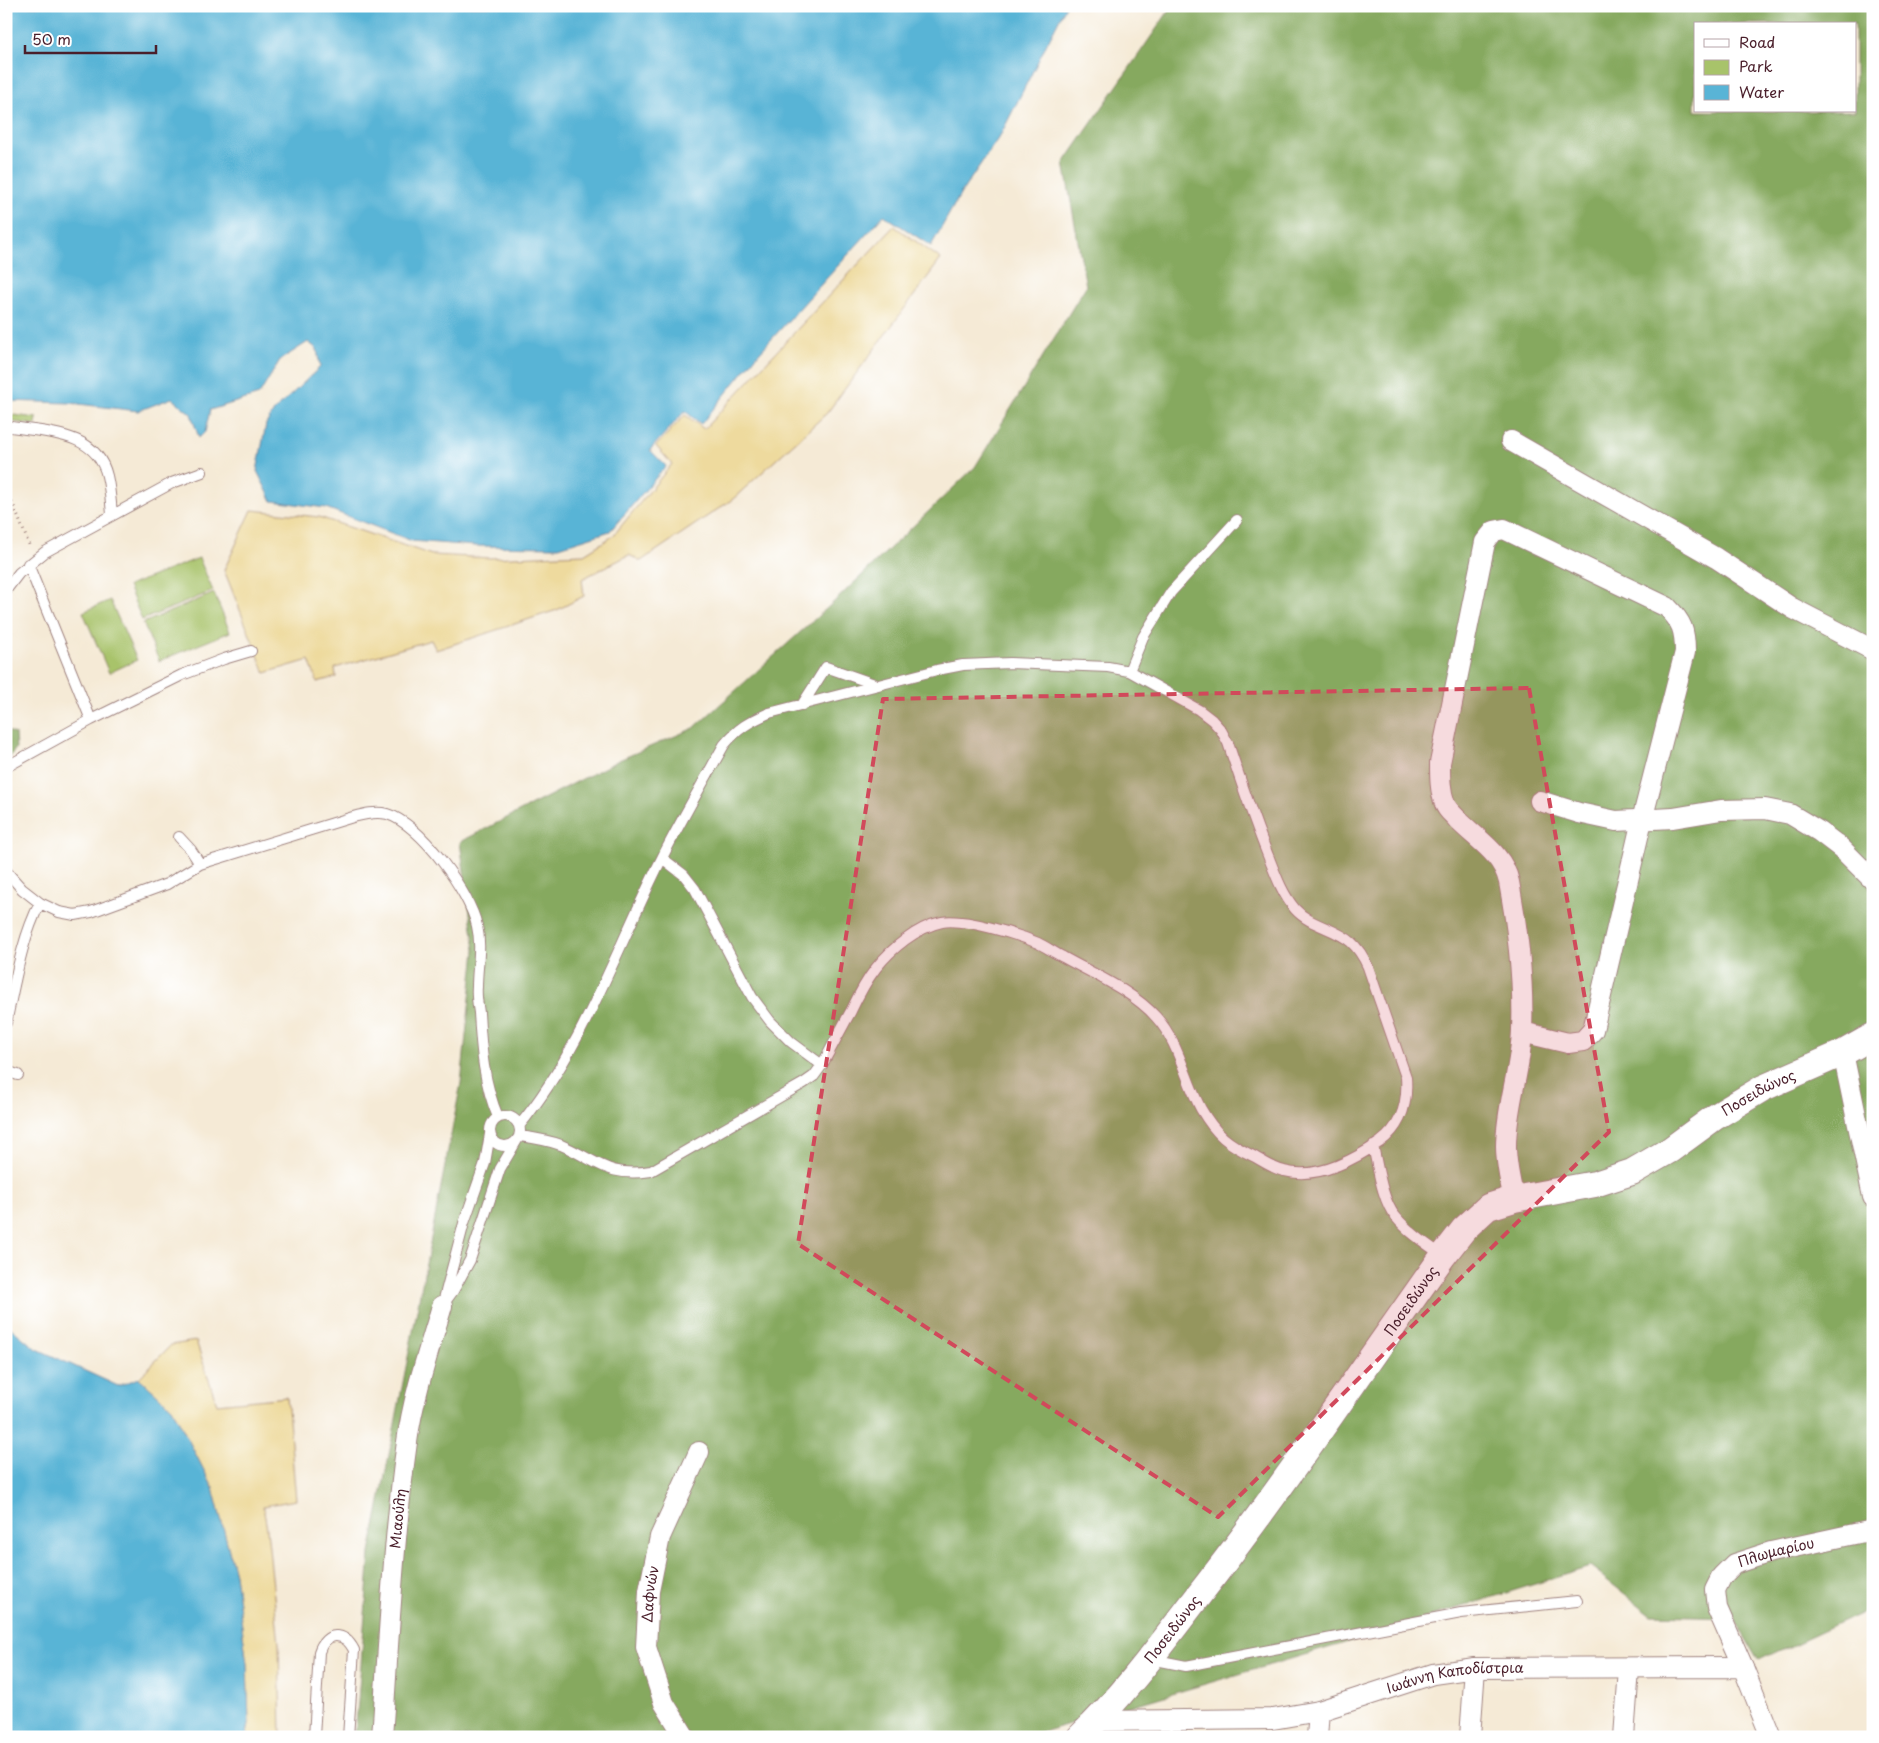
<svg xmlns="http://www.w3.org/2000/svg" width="1879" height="1743" viewBox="0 0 1879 1743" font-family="'Playpen Sans',sans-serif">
<rect width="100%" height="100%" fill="#fff"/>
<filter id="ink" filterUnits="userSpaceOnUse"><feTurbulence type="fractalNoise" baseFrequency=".02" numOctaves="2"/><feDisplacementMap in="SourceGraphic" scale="10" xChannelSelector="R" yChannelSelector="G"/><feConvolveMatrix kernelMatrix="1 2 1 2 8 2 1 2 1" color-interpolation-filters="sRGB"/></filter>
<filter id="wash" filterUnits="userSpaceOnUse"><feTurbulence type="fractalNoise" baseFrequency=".0096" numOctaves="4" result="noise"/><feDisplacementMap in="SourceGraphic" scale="20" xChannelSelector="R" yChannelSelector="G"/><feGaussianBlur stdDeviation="1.12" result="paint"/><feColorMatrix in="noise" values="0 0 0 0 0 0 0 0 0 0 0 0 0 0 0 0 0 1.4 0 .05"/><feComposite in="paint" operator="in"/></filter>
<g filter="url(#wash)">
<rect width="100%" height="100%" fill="#f5ead6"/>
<path fill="#a8c36a" stroke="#79714a" d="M6,414L37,418L36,425L6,421Z
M199,558L213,591L142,620L128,586Z
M214,593L230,632L159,661L143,623Z
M110,600L137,660L109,673L83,612Z"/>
<path fill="#86a95e" stroke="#686444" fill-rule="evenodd" d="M1169,6H1873V1608L1759,1661L1733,1617L1652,1615L1590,1567L1345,1643L1025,1737H355L370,1553L461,1083L475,950L460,842L619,760L694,728L836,600L975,467L1086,286L1064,163L1168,12ZM1695,24H1855V111H1695Z
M6,730L15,734L16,748L6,763Z"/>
<path fill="#eeda9e" stroke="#9c7c64" d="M894,226L941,259L827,413L733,499L641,561L629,555L582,579L584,596L557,610L436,650L431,640L335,668L336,677L317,682L309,660L265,673L224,570L252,510L319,517L432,555L490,558L584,554L613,536L672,464L656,446L685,415L704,429Z
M196,1341L217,1404L287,1397L296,1500L263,1506L267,1529L279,1644L281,1737H246L249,1724L247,1664L235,1574L213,1488L172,1408L139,1378L171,1345Z"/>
<path fill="#59b4d6" stroke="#526a80" d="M6,6H1066L1001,134L961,193L931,246L884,215L759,353L701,424L685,411L650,450L666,466L610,531L559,547L476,546L412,541L326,508L272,501L257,471L266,424L274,411L320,367L317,349L308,342L280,360L259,395L210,410L205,432L199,438L191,414L172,398L138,411L70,403L6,401Z
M6,1324L35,1348L118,1386L139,1378L172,1408L213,1488L235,1574L247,1664L249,1724L246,1737H6Z"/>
</g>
<g filter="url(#ink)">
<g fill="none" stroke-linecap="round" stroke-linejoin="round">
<g stroke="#a08480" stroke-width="12">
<path id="service" d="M6,426C43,433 96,430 107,476C110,488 111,502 112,515
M28,564L91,720
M6,590L19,573L45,552L172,483L202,472
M1129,671L1143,637L1171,592L1237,520
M802,705L826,667L877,685
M6,767L91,720L182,675L224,659L251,651
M179,837L191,850L200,864
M662,858L684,875L695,889L752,997L770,1021L791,1042L822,1065
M6,871L22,889L40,903L59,912L75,915L91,912L167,884L200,864L353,817C364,814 376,811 387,814C421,824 470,893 477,926C482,947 477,966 477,987C476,996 478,1005 479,1013C481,1049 484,1084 498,1117
M6,1023C15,983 21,940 40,903
M6,1071L18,1075
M490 1131a15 15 0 1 1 30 0a15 15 0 1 1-30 0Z
M519,1126C584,1047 616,949 662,858C681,820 703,783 724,745C738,728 749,722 769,713L937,670L963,665L1010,663L1108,667L1129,671L1199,710L1212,720L1221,730L1228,743C1241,782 1254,821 1269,858C1276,876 1283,895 1295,909C1310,926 1335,928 1351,942C1359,949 1364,958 1368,967L1406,1077C1408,1103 1402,1126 1380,1142C1354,1160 1317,1180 1284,1171C1274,1169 1264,1162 1255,1157C1228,1144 1216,1135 1201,1109C1185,1080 1179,1042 1156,1017C1133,991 1093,974 1063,957C1055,953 1046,947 1038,943C1016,934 965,918 942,922C917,927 891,949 876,968C866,981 858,996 851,1011C841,1029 832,1047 822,1065L814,1076L804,1083L651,1171C608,1178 598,1161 561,1145C548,1140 534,1138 520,1136
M1373,1146C1378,1167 1382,1200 1395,1216C1408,1232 1426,1244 1442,1255
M444,1299L464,1223L485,1163L490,1134
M442,1306L453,1291L470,1260L500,1169L517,1140
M1151,1659L1186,1666L1461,1613L1577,1601
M314,1737L319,1652C326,1631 344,1631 354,1650L348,1737"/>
</g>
<g stroke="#a08480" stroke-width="22">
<g id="minor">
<path d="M1511,441L1716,558L1792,608L1873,650"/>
<path d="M1540,801L1579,813L1616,821L1673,818L1721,810L1765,809L1790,814L1820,832L1841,848L1873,880"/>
<path d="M1843,1053L1873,1197"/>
<path d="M1514,1199C1510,1182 1506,1164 1506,1146C1506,1107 1521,1069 1522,1030C1524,980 1518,931 1509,882C1503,853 1476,839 1457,819C1453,814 1447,810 1445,804C1440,791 1440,777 1440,763L1485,542L1494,531L1504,529L1667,607C1682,622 1685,630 1685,652L1642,820L1593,1030L1583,1041L1568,1043L1522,1032"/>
<path id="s1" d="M1743,1667L1717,1608L1715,1590L1722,1576L1734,1564L1771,1552L1873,1530"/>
<path id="s2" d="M1097,1721L1273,1719L1319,1711L1433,1674L1475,1668L1743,1667L1771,1737"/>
<path id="s3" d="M382,1737C389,1639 393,1540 407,1442C413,1397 429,1350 442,1306"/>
<path id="s4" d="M685,1737L664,1703L646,1647L649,1591L660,1537L699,1452"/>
<path d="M1317,1737L1319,1711"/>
<path d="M1470,1737L1475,1668"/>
<path d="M1624,1737L1629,1669"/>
</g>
</g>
<g stroke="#a08480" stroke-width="28">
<g id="tertiary">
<path id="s5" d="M1080,1737C1125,1694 1162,1643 1199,1595C1285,1485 1362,1369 1443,1256L1464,1229L1488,1207L1514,1199L1595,1184L1632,1172L1670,1150L1715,1117L1763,1088L1843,1053L1873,1036"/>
</g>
</g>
<path stroke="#a08480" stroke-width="3" stroke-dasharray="1 4" stroke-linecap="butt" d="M6,494L13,504L30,547"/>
<use href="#service" stroke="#fff" stroke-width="10"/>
<use href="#minor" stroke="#fff" stroke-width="20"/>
<use href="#tertiary" stroke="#fff" stroke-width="26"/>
</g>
</g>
<path fill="#d1495b" fill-opacity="0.2" stroke="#d1495b" stroke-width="4" stroke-dasharray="10 6" stroke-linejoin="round" d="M1529,688L1609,1132L1218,1517L798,1244L883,699Z"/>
<g text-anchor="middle" stroke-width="4" stroke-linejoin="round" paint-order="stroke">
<g font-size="14" fill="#4a1f2b" stroke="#fff">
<text dy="5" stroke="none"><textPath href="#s5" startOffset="968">Ποσειδώνος</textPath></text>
<text dy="5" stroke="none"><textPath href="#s5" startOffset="548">Ποσειδώνος</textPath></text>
<text dy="5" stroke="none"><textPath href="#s3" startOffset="219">Μιαούλη</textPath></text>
<text dy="5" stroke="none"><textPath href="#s1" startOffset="159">Πλωμαρίου</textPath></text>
<text dy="5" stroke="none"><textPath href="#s4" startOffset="152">Δαφνών</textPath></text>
<text dy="5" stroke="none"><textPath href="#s5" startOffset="142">Ποσειδώνος</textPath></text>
<text dy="5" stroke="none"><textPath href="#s2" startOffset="364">Ιωάννη Καποδίστρια</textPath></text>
</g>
</g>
<rect width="1879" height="1743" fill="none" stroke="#fff" stroke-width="25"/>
<rect x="1694" y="22" width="162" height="90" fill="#ffffff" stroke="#b7a5aa"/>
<rect x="1704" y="39" width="25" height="8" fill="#ffffff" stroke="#b7a5aa"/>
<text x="1739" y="48" font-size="15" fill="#4a1f2b">Road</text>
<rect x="1704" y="60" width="25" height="15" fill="#a8c36a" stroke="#b7a5aa"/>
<text x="1739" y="72" font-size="15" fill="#4a1f2b">Park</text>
<rect x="1704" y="85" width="25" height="15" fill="#59b4d6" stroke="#b7a5aa"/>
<text x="1739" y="98" font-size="15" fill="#4a1f2b">Water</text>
<path d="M25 45v8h131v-8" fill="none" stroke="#4a1f2b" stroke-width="2.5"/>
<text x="32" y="45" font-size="15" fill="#4a1f2b" stroke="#ffffff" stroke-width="4" paint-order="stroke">50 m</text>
</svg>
